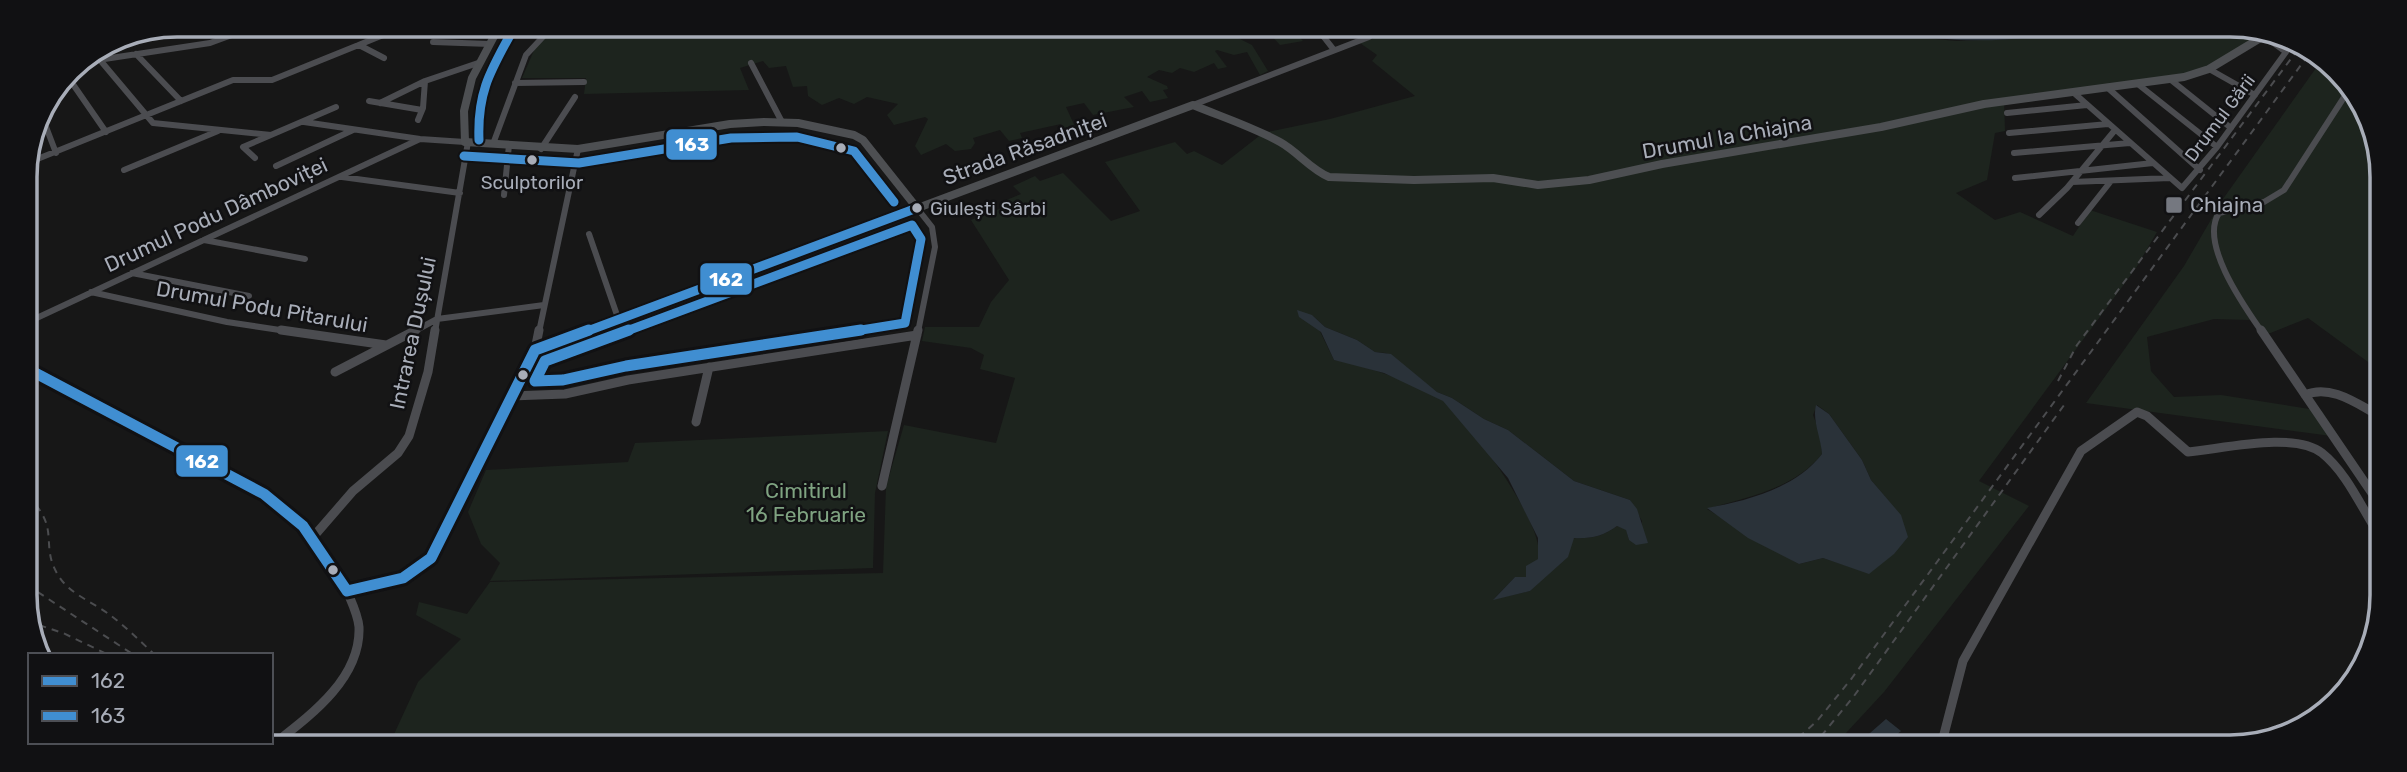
<svg xmlns="http://www.w3.org/2000/svg" width="2407" height="772" viewBox="0 0 2407 772" font-family="Rubik,sans-serif">
<rect width="100%" height="100%" fill="#171717"/>
<path fill="#1d241e" fill-rule="evenodd" d="M560,25L1290,27L1303,41L1280,45L1268,32L1253,36L1239,27L1228,33L1252,45L1268,71L1260,75L1247,52L1234,55L1217,50L1215,51L1227,67L1218,69L1214,63L1194,72L1180,68L1172,73L1159,70L1147,77L1167,86L1168,89L1163,90L1168,98L1150,102L1142,91L1124,97L1134,107L1093,115L1084,103L1066,107L1077,131L1069,134L1061,124L1020,133L1022,138L1009,141L1000,130L973,138L975,143L971,149L955,151L946,144L921,155L915,146L928,119L925,117L894,125L887,115L898,104L867,97L854,104L839,98L822,105L808,96L807,86L793,87L786,66L769,68L763,61L740,68L749,90L584,94L586,78H522L535,48Z
M1373,28L1890,29L1926,38L1956,41L2035,38L2077,29L2270,30L2205,68L2166,78L2004,99L2005,131L1995,133L1987,180L1956,193L1995,220L2020,212L2073,236L2090,210L2157,232L2136,268L1979,481L2029,506L1884,692L1834,746L390,743L418,682L461,639L416,615L419,602L467,614L490,582L883,573L886,487L904,425L996,443L1015,378L980,369L984,355L971,348L922,341L925,327H979L991,302L1009,280L971,220L1007,206L1004,201L1021,194L1013,186L1035,176L1040,181L1063,173L1111,221L1140,211L1105,162L1175,142L1187,154L1194,151L1222,165L1263,133L1330,119L1415,96L1372,61L1377,55L1360,43L1377,37ZM1312,315L1325,327L1357,340L1375,352L1386,353L1437,392L1452,398L1484,419L1508,430L1574,481L1630,500L1642,521V527L1629,540L1626,529L1617,526C1604,536 1590,539 1574,538L1530,591L1494,599L1515,577H1526C1530,572 1536,565 1538,559C1548,527 1469,422 1444,401C1425,386 1358,363 1334,360ZM1817,405L1829,414L1862,460L1871,480L1900,515L1869,573L1823,558L1799,564L1707,509C1748,497 1794,489 1822,454L1820,433L1813,415Z
M2321,61L2345,76L2380,147L2379,370L2308,318L2268,334L2250,320L2214,319L2147,337L2151,371L2174,397L2221,395L2322,411L2339,437L2086,403L2184,266L2223,199Z
M888,431L875,493L873,568L490,581L500,563L481,544L468,512L486,470L628,462L635,443Z"/>
<path fill="#2a3239" d="M1890,29H2077C2015,42 1952,46 1890,29Z
M1297,310L1312,315L1325,327L1357,340L1375,352L1391,354L1437,392L1452,398L1484,419L1508,430L1574,481L1630,500L1637,509L1648,543L1636,545L1629,540L1626,530L1617,526C1604,536 1590,539 1574,538L1568,557L1530,591L1493,600L1515,577H1526V566L1538,559V538L1508,478L1443,401L1384,373L1334,360L1321,332L1299,317Z
M1816,405L1829,414L1862,460L1871,480L1901,515L1908,537L1894,554L1869,574L1823,558L1799,564L1748,538L1707,508C1747,501 1796,488 1822,454C1821,438 1812,420 1816,405Z
M1886,719L1901,731L1884,746H1870L1862,740Z"/>
<g fill="none" stroke-linecap="round" stroke-linejoin="round">
<path stroke="#4b4c50" stroke-width="6" d="M1316,27L1334,50
M433,42L490,44
M359,45L384,58
M136,54L181,101
M100,60L153,123L271,135
M78,63L210,43L259,25
M751,63L782,122
M2209,69L2255,95
M68,70L70,80L106,132
M2171,80L2231,128
M515,83L584,82
M2139,85L2217,147
M2109,89L2200,170
M2074,93L2182,188L2217,147L2286,52L2264,36
M369,101L422,110
M380,103L425,81L478,63
M1193,105L1369,37
M40,111L56,153
M2007,113L2087,105
M418,120L423,108L425,81
M304,122L420,139L465,142
M2009,133L2108,124
M493,144L526,55L554,25
M541,149L575,97
M2014,153L2130,143
M255,158L243,147L336,107
M25,164L233,80H272L408,25
M276,166L353,130
M124,170L218,131
M342,177L460,193
M2015,178L2153,163
M2072,182L2170,178
M504,195L509,145
M917,208L932,227L935,247L918,332
M2039,215L2067,188L2115,130
M2078,223L2111,181
M589,234L618,318
M204,240L305,259
M132,273L249,296
M91,292L227,322L293,332
M26,323L420,139
M413,332L437,319L544,305
M435,332L468,142
M539,332L578,149
M2262,332C2244,306 2199,243 2219,213L2264,202L2284,190L2350,88"/>
<path stroke="#4b4c50" stroke-width="9" d="M281,330L386,345
M2261,330L2378,502
M535,350L539,330
M335,372L416,330
M2305,395C2330,384 2356,403 2378,415
M511,396L565,394L628,380L917,335
M696,422L709,367
M882,486L918,330
M314,536L353,491L398,453L409,436L428,372L435,330
M1942,742L1963,661L2081,451L2137,412L2147,416L2188,452C2222,449 2294,431 2322,453C2347,473 2361,507 2378,533
M275,743C311,715 361,678 359,627C358,615 352,603 347,591"/>
<path stroke="#4d4f52" stroke-width="8" d="M500,25L472,78L464,111L465,142L578,149L730,124L764,122L798,123L854,135L863,140L917,208
M586,332L1193,105C1222,117 1253,127 1280,142C1298,152 1310,169 1329,177L1414,180L1493,178L1538,185L1589,180L1662,164L1881,127L1984,104L2184,77L2209,69L2272,31"/>
<path stroke="#4d4f52" stroke-width="10" d="M26,368L264,494L303,526L347,591L403,578L431,558L535,350L591,330"/>
<path stroke="#4b4c4f" stroke-width="2" stroke-dasharray="7 6" stroke-linecap="butt" d="M2058,381L2077,345L2299,48
M27,496C62,528 39,544 58,575C69,594 93,602 110,615C126,627 140,641 155,655
M27,585L134,655
M27,621L63,633L109,655
M1789,746L1817,721L1852,678L2309,54
M1813,746L1854,696L2067,401"/>
<g stroke="#111113" stroke-width="13">
<path id="bus-1-far1" d="M585,332L917,208"/>
</g>
<g stroke="#111113" stroke-width="17">
<path id="bus-1" d="M535,350L589,330
M26,368L264,494L303,526L347,591
M347,591L403,578L431,558L535,350"/>
</g>
<g stroke="#111113" stroke-width="13">
<path id="bus-2-far1" d="M479,140C477,91 491,70 514,28
M464,156L579,163L731,138L797,137L854,151L894,202
M624,332L912,225L921,239L905,323L849,332"/>
</g>
<g stroke="#111113" stroke-width="17">
<path id="bus-2" d="M629,330L545,361L535,381L563,380L626,366L861,330"/>
</g>
<use href="#bus-1-far1" stroke="#408ed1" stroke-width="9"/>
<use href="#bus-1" stroke="#408ed1" stroke-width="11"/>
<use href="#bus-2-far1" stroke="#408ed1" stroke-width="9"/>
<use href="#bus-2" stroke="#408ed1" stroke-width="11"/>
</g>
<g fill="#a8adb8" stroke="#111113" stroke-width="2.5">
<circle cx="841" cy="148" r="6"/>
<circle cx="532" cy="160" r="6"/>
<circle cx="917" cy="208" r="6"/>
<circle cx="523" cy="375" r="6"/>
<circle cx="333" cy="570" r="6"/>
</g>
<rect fill="#757880" stroke="#111113" stroke-width="2.5" x="2165" y="196" width="18" height="18" rx="3.5"/>
<g text-anchor="middle" stroke-width="5" stroke-linejoin="round" paint-order="stroke">
<g font-size="18" fill="#a8adb8" stroke="#111113">
<text transform="translate(2220 118) rotate(-53)" y="6">Drumul Gării</text>
</g>
<g font-size="19" fill="#a8adb8" stroke="#111113">
<text x="532" y="189">Sculptorilor</text>
<text x="930" y="215" text-anchor="start">Giulești Sârbi</text>
</g>
<g font-size="21" fill="#a8adb8" stroke="#111113">
<text transform="translate(1727 137) rotate(-10)" y="7">Drumul la Chiajna</text>
<text transform="translate(1025 149) rotate(-20)" y="7">Strada Răsadniței</text>
<text transform="translate(216 215) rotate(-25)" y="7">Drumul Podu Dâmboviței</text>
<text transform="translate(262 307) rotate(10)" y="7">Drumul Podu Pitarului</text>
<text transform="translate(413 333) rotate(-78)" y="7">Intrarea Dușului</text>
</g>
<g font-size="21" fill="#a8adb8" stroke="#111113" text-anchor="start">
<text x="2190" y="212">Chiajna</text>
</g>
<g font-size="21" fill="#7fa381" stroke="#111113">
<text x="806" y="498">Cimitirul<tspan x="806" dy="24">16 Februarie</tspan></text>
</g>
</g>
<path d="M0 0H2407V772H0ZM177 37H2230A140 140 0 0 1 2370 177V595A140 140 0 0 1 2230 735H177A140 140 0 0 1 37 595V177A140 140 0 0 1 177 37Z" fill="#111113" fill-rule="evenodd"/>
<path fill="none" stroke="#a8adb8" stroke-width="3.5" d="M177 37H2230A140 140 0 0 1 2370 177V595A140 140 0 0 1 2230 735H177A140 140 0 0 1 37 595V177A140 140 0 0 1 177 37Z"/>
<g stroke="#111113" stroke-width="2.5">
<rect x="665" y="128" width="53" height="33" rx="7" fill="#408ed1"/>
<rect x="699" y="262" width="54" height="34" rx="7" fill="#408ed1"/>
<rect x="175" y="444" width="54" height="34" rx="7" fill="#408ed1"/>
</g>
<g font-size="19" text-anchor="middle" font-weight="bold" fill="#fff">
<text x="692" y="151">163</text>
<text x="726" y="286">162</text>
<text x="202" y="468">162</text>
</g>
<rect x="28" y="653" width="245" height="91" fill="#111113" stroke="#4d4f55" stroke-width="2"/>
<rect x="42" y="676" width="35" height="10" fill="#408ed1" stroke="#4d4f55" stroke-width="2"/>
<text x="91" y="688" font-size="21" fill="#a8adb8">162</text>
<rect x="42" y="711" width="35" height="10" fill="#408ed1" stroke="#4d4f55" stroke-width="2"/>
<text x="91" y="723" font-size="21" fill="#a8adb8">163</text>
</svg>
